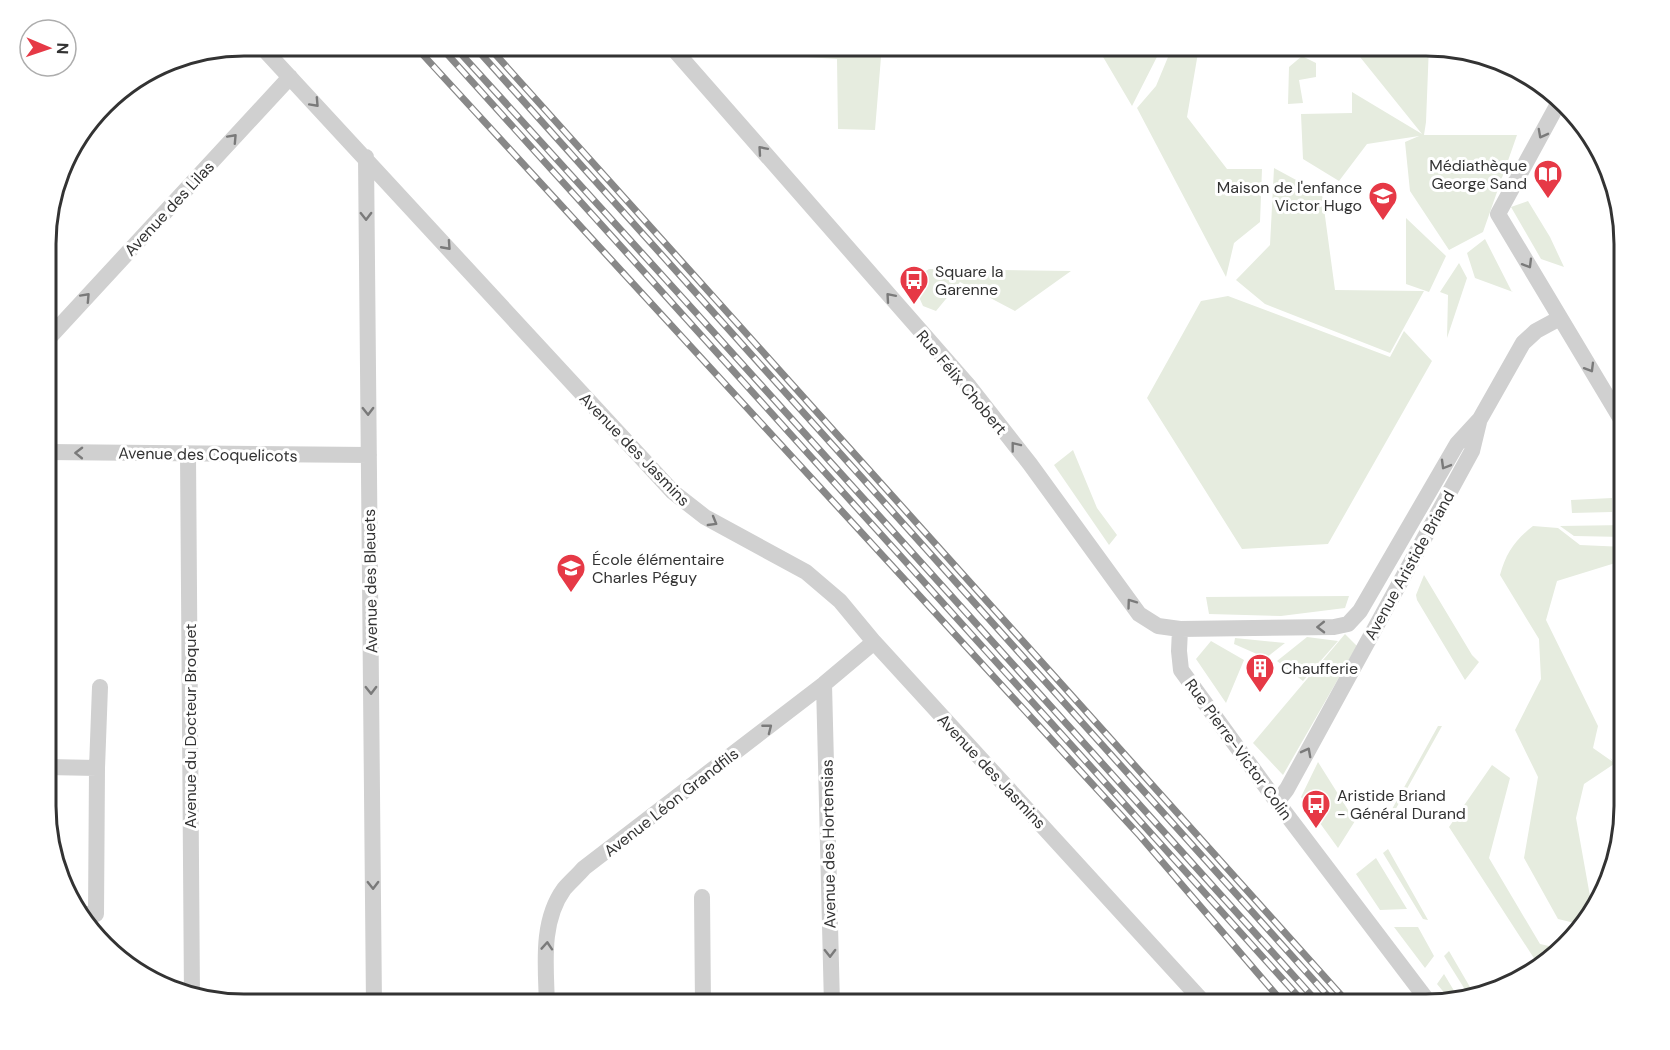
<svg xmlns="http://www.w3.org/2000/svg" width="1670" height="1050" viewBox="0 0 1670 1050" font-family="'DM Sans',sans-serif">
<rect width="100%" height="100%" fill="#fff"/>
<path fill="#e6ecdf" d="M777,45H882L875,130L838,129L837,59L776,55Z
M1096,45H1163L1132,106Z
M1173,45H1214L1199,47L1187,117L1227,169H1262L1260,222L1234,243L1226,277L1137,108L1156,86Z
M1330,45H1429L1426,122L1424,135H1517L1483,232L1449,250L1410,191L1405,142L1419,136L1367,144L1339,181L1303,159L1301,114L1352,113V92L1422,134L1360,57Z
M1302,56L1316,63V77L1299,80L1303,103L1288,104L1289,67Z
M1274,168L1322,194L1335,290L1424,291L1390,353L1265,304L1236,280L1270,245Z
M1528,201L1550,237L1564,267L1541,259L1511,207Z
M1406,218L1446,256L1429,292L1406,284Z
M1485,239L1512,292H1513L1475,278L1467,253Z
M1459,263L1467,278L1447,338L1448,295L1440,292Z
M929,269L1071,271L1015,311L960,282L936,311L923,306L914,286L920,275Z
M1228,296L1390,357L1404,331L1432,361L1328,544L1242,549L1147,398L1201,301Z
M1073,450L1097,508L1117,535L1109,545L1054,465Z
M1612,498V512L1572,513L1571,500Z
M1625,525V537L1574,536L1560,526Z
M1533,526L1558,528L1580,545L1625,547V560L1557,581L1546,620L1598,726L1593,748L1613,762L1610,758L1625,771V780L1614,764L1584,784L1576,818L1593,913L1583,925L1558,919L1524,858L1538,777L1515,730L1541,679L1539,639L1500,575C1506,553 1515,540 1533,526Z
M1424,575L1472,655L1479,662L1465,680L1417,600L1416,595Z
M1349,596L1345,608L1281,616L1209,614L1206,597Z
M1345,634L1357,646L1283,775L1253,743Z
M1307,637L1338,641L1303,681L1277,661Z
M1235,638L1285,643L1266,658L1234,644Z
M1211,641L1244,660L1226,703L1196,659Z
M1438,726H1442L1389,821L1386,820Z
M1318,762L1355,821L1338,848L1301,797Z
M1492,765L1510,778L1489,858L1540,944L1558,948L1539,966L1449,827Z
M1388,849L1428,920L1423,919L1383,853Z
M1376,858L1407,909L1380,910L1356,874Z
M1394,927H1418L1434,956L1425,968Z
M1449,951L1474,994L1469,996L1444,956Z
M1444,974L1459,999L1451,1001L1437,984Z"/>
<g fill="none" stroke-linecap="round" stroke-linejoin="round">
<path stroke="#d0d0d0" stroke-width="16" d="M260,45L673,492L705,517L806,572L840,601L874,642L1206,1005
M670,45L968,385L1030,464L1139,614L1158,626L1180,629L1334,627L1348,624L1360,611L1457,444L1480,419L1523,343L1536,331L1560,318
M1461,51L1473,53
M1559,102L1498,214L1625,426
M366,157L374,1005
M47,340L290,77
M47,452L369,455
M188,454L192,998
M1180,629L1179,651L1181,670L1277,802L1431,1005
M824,684L832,1005
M47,767L97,768L96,914H79
M97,768L100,687
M1277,802L1287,789L1472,451L1479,422
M702,897L703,1005
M547,1005C546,967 540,922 564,889C570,882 578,875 584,868L824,684L874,642"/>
<g stroke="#888" stroke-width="7">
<path id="rail" d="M414,45L1140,836L1285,1005
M439,45L1306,1005
M453,45L689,305L1320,1005
M473,45L1336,1005
M487,45L1350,1005"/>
</g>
<use href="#rail" stroke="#fff" stroke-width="4.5" stroke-dasharray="14" stroke-linecap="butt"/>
</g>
<defs><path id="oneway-chevron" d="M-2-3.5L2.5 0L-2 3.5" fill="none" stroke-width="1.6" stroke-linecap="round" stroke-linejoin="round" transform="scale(1.5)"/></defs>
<g stroke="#7a7a7a">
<use href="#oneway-chevron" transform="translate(315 103) rotate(47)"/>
<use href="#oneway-chevron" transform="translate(1542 134) rotate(118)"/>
<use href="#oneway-chevron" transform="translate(233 138) rotate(-47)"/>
<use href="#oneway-chevron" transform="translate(762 150) rotate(-131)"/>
<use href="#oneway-chevron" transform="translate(366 216) rotate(89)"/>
<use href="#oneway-chevron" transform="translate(447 246) rotate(48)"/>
<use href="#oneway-chevron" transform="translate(1528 264) rotate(59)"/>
<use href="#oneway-chevron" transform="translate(86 297) rotate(-47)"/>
<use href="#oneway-chevron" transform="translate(890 297) rotate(-131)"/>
<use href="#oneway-chevron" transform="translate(1590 368) rotate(59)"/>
<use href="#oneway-chevron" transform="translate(368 411) rotate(89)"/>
<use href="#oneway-chevron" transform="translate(1015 446) rotate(-128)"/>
<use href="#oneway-chevron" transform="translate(79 453) rotate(-179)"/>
<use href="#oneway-chevron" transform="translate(1445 465) rotate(120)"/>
<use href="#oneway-chevron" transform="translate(713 522) rotate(30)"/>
<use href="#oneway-chevron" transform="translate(1131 603) rotate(-126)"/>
<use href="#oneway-chevron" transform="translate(1321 627) rotate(179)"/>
<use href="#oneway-chevron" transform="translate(371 690) rotate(89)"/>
<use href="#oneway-chevron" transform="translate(768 728) rotate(-38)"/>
<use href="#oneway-chevron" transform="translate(1307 752) rotate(-62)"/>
<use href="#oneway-chevron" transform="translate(373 885) rotate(89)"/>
<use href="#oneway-chevron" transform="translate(547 946) rotate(-86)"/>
<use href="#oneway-chevron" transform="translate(830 953) rotate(89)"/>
</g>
<defs>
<g id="library-pin" transform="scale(1.5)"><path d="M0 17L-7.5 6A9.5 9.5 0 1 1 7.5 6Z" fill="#e63946" stroke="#fff"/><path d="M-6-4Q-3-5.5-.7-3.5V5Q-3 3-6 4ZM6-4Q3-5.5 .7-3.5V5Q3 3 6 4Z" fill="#fff"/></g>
<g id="school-pin" transform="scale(1.5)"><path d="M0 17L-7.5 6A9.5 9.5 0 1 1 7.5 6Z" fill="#e63946" stroke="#fff"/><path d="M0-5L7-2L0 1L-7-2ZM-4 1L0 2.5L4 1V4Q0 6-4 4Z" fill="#fff"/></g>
<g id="bus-pin" transform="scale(1.5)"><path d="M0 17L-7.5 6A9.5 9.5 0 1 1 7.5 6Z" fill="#e63946" stroke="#fff"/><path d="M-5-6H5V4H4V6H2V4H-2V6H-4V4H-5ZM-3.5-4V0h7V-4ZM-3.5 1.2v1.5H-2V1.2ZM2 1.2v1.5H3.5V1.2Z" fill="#fff"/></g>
<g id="building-pin" transform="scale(1.5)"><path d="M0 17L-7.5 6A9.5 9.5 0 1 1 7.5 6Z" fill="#e63946" stroke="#fff"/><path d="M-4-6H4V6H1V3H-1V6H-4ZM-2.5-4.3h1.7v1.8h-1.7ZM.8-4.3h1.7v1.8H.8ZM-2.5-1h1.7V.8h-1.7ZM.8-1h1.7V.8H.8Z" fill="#fff"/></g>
</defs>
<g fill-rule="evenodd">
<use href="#library-pin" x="1548" y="174"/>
<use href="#school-pin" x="1383" y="196"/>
<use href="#bus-pin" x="914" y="280"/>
<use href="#school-pin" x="571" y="568"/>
<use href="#building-pin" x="1260" y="668"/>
<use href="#bus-pin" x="1316" y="804"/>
</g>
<g text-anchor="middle" stroke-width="6" stroke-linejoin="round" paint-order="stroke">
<g font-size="16" fill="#333" stroke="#fff" text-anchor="start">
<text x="1527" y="171" text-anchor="end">Médiathèque<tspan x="1527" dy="18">George Sand</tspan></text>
<text x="1362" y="193" text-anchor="end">Maison de l'enfance<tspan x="1362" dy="18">Victor Hugo</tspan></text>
<text x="935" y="277">Square la<tspan x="935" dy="18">Garenne</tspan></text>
<text x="592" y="565">École élémentaire<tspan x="592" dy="18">Charles Péguy</tspan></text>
<text x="1281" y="674">Chaufferie</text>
<text x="1337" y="801">Aristide Briand<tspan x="1337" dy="18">- Général Durand</tspan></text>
</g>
<g font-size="16" fill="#333" stroke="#fff">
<text transform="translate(169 208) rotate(-47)" y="6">Avenue des Lilas</text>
<text transform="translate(962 382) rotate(50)" y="6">Rue Félix Chobert</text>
<text transform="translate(635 449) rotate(46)" y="6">Avenue des Jasmins</text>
<text transform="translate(208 454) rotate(1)" y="6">Avenue des Coquelicots</text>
<text transform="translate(1409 565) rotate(-61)" y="6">Avenue Aristide Briand</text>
<text transform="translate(370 581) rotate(-91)" y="6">Avenue des Bleuets</text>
<text transform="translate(190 726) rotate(-90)" y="6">Avenue du Docteur Broquet</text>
<text transform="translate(1239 749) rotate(54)" y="6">Rue Pierre-Victor Colin</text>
<text transform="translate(992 771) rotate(47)" y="6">Avenue des Jasmins</text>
<text transform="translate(671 802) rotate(-38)" y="6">Avenue Léon Grandfils</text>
<text transform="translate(828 844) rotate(-91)" y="6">Avenue des Hortensias</text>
</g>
</g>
<path d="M0 0H1670V1050H0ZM244 56H1426A188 188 0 0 1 1614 244V806A188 188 0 0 1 1426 994H244A188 188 0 0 1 56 806V244A188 188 0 0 1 244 56Z" fill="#fff" fill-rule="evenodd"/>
<path fill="none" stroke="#333" stroke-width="3" d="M244 56H1426A188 188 0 0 1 1614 244V806A188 188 0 0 1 1426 994H244A188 188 0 0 1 56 806V244A188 188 0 0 1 244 56Z"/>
<g transform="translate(48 48) rotate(92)"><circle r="28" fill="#ffffff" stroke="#adadad" stroke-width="1.5"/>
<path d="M0-4.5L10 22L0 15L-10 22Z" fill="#e63946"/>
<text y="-9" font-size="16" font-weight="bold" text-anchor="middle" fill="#333333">N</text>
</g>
</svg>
